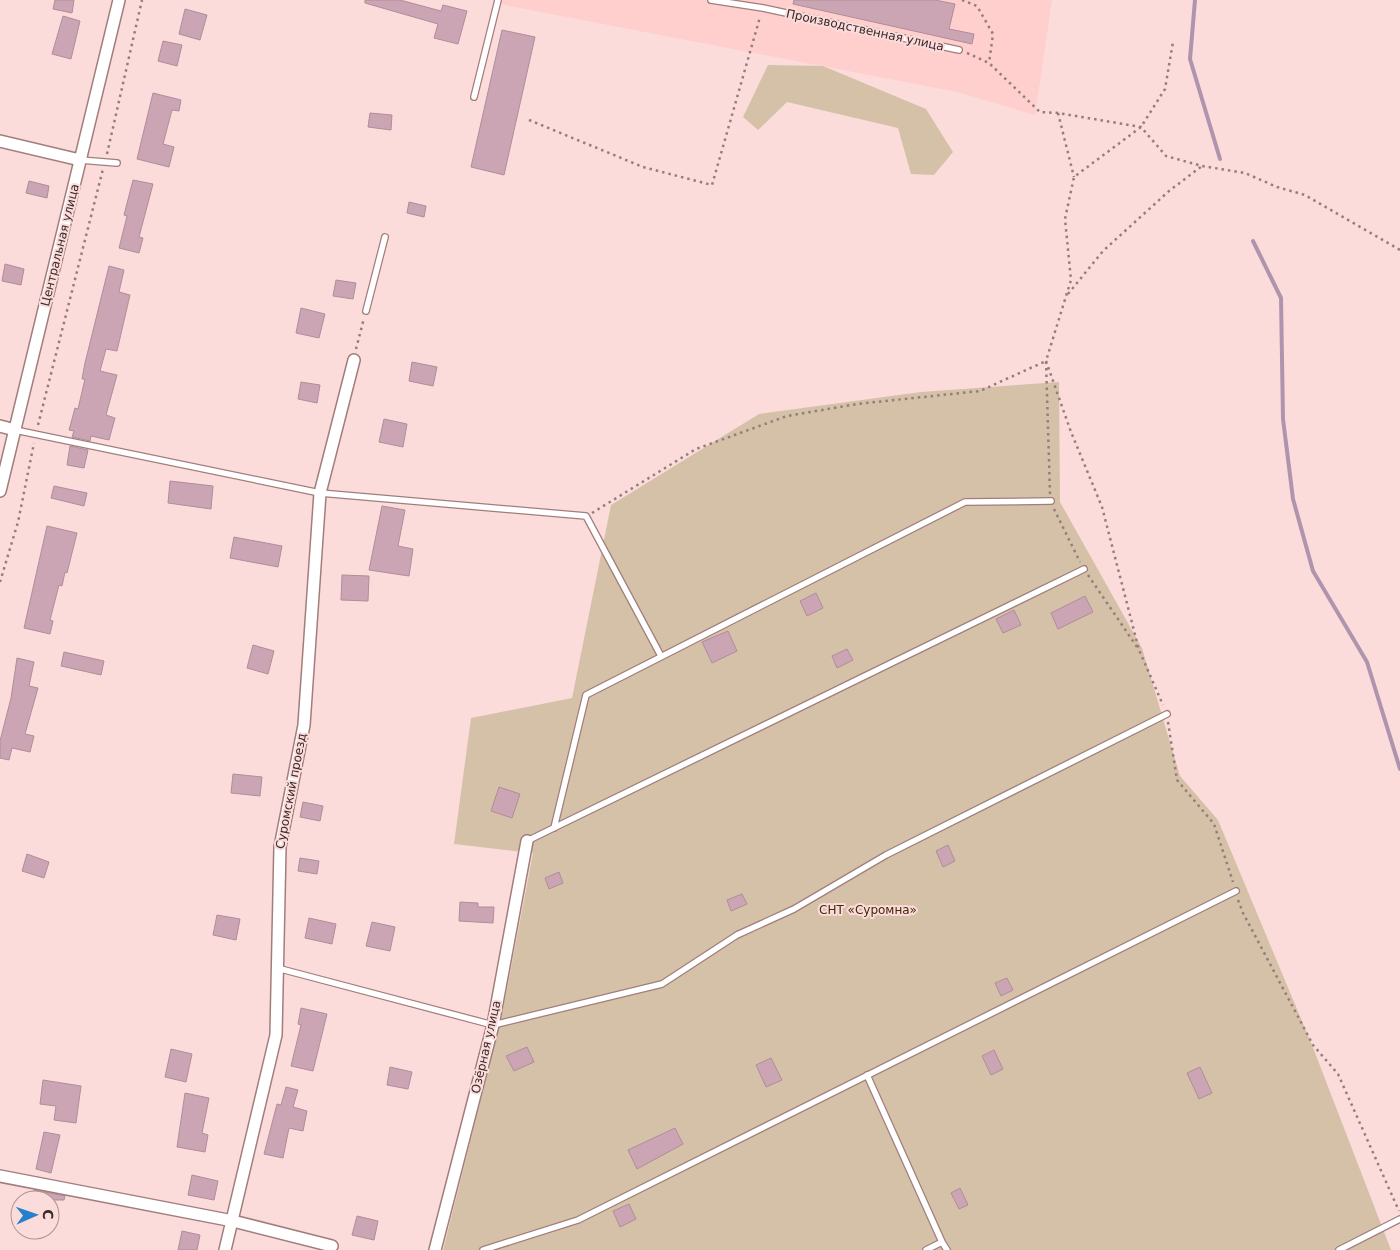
<svg xmlns="http://www.w3.org/2000/svg" width="1400" height="1250" viewBox="0 0 1400 1250" font-family="'DejaVu Sans',sans-serif">
<rect width="100%" height="100%" fill="#fcdcdb"/>
<path fill="#fecfcd" d="M500,0H1052L1035,115L957,92L499,4Z"/>
<path fill="#d5c1a7" d="M768,65L823,66L926,109L953,152L934,175L911,174L898,128L787,102L758,130L743,117Z
M1059,382L1060,502L1142,648L1180,776L1218,820L1312,1045L1391,1250H443L501,1020L533,853L454,844L471,718L572,698L611,505L759,414L921,392Z"/>
<g fill="none" stroke-linecap="round" stroke-linejoin="round">
<path stroke="#af94ad" stroke-width="4" d="M1195,0L1190,59L1220,159
M1253,241L1281,298L1283,419L1293,499L1313,571L1367,662L1400,769"/>
</g>
<path fill="#cba5b3" stroke="#af8d9a" d="M55,0H74L72,13L53,9Z
M365,0H400L441,11L443,5L467,11L458,44L434,38L438,24L365,3Z
M794,0H935L955,4L949,29L974,34L972,44L793,4Z
M185,9L207,15L200,40L179,34Z
M63,16L80,21L71,59L52,54Z
M502,30L535,37L504,175L471,167Z
M163,41L182,45L177,66L158,61Z
M153,93L181,100L179,111L172,110L163,144L174,147L169,167L137,159Z
M370,113L392,115L391,130L368,127Z
M133,180L153,184L139,237L143,238L139,253L119,248L127,216L124,215Z
M29,181L49,186L47,198L26,193Z
M409,202L426,206L424,217L407,213Z
M5,264L24,269L21,285L2,281Z
M109,266L124,270L119,292L130,295L117,351L106,349L100,371L117,375L106,415L115,418L109,440L91,436L90,441L72,437L74,431L69,430L75,408L78,409L85,379H82L85,363Z
M336,280L356,283L353,299L333,296Z
M301,308L325,314L319,338L296,333Z
M412,362L437,367L433,386L409,381Z
M301,382L320,385L317,403L298,399Z
M384,419L407,424L403,447L379,442Z
M70,446L88,450L84,468L67,465Z
M170,481L213,486L211,509L168,503Z
M54,486L87,493L84,506L51,498Z
M382,506L405,510L398,546L413,549L409,576L369,570Z
M47,526L77,533L67,573L65,572L62,586L59,585L50,620L53,621L50,634L24,628Z
M234,537L282,546L278,567L230,558Z
M342,575L369,576L368,601L341,600Z
M816,593L823,608L807,616L800,601Z
M1085,596L1093,612L1058,629L1051,613Z
M1014,610L1021,625L1003,633L996,619Z
M728,631L737,651L712,663L702,642Z
M253,645L274,651L268,674L247,668Z
M847,649L853,660L837,668L832,656Z
M64,652L104,661L101,675L61,666Z
M17,658L34,662L29,686L38,688L25,734L34,736L30,752L12,748L9,760L0,758V741L11,698Z
M233,774L262,777L260,796L231,793Z
M499,787L520,794L512,818L491,811Z
M303,802L323,806L320,821L300,817Z
M948,845L955,861L943,867L936,851Z
M27,854L49,862L44,878L22,871Z
M300,858L319,861L317,874L298,871Z
M559,872L563,883L549,889L545,878Z
M742,894L747,904L731,911L727,900Z
M460,902L478,903V907H494L493,923L459,921Z
M217,915L240,919L236,940L213,935Z
M309,918L336,924L332,944L305,938Z
M372,922L395,927L390,951L366,946Z
M1007,978L1013,990L1001,996L995,983Z
M301,1008L327,1014L313,1071L291,1066L301,1025L298,1024Z
M527,1047L534,1062L514,1071L506,1056Z
M171,1049L192,1054L186,1082L165,1077Z
M994,1050L1003,1069L991,1075L982,1056Z
M771,1058L782,1080L766,1087L756,1065Z
M390,1067L412,1072L408,1089L387,1085Z
M1200,1067L1212,1093L1199,1099L1187,1073Z
M43,1080L81,1086L76,1123L54,1120L56,1106L40,1104Z
M286,1087L298,1090L293,1107L307,1111L303,1131L289,1128L283,1158L264,1154L277,1104L281,1105Z
M185,1093L209,1098L202,1133L208,1135L205,1152L177,1147Z
M675,1128L683,1144L637,1169L628,1150Z
M44,1132L60,1135L51,1173L36,1169Z
M192,1175L218,1181L214,1200L188,1195Z
M960,1188L968,1205L959,1209L951,1193Z
M34,1190L65,1196L64,1200H31Z
M629,1204L636,1219L620,1227L613,1211Z
M357,1216L378,1221L374,1240L352,1235Z
M182,1231L200,1235L197,1250H178Z"/>
<g fill="none" stroke-linecap="round" stroke-linejoin="round">
<g stroke="#a17e7c" stroke-width="8">
<path id="service" d="M711,0L763,8L959,50
M474,97L498,0
M80,160L117,163
M366,311L385,237
M15,430L320,493L586,516L661,656
M554,828L586,695L965,502L1051,501
M527,841L1084,569
M277,968L493,1025L662,984L737,935L794,909L886,855L1167,714
M867,1075L942,1242L926,1250
M942,1242L947,1250
M483,1250L578,1220L1236,891
M1339,1250L1400,1219"/>
</g>
<g stroke="#a17e7c" stroke-width="14">
<path id="minor" d="M0,141L80,160
M0,426L15,430
M0,491L119,0
M0,1176L233,1221L332,1246
M225,1250L276,1035L280,847L304,725L320,493L354,360
M435,1250L493,1025L527,841"/>
</g>
<path stroke="#947e7d" stroke-width="2.5" stroke-dasharray="2.5 4" stroke-linecap="butt" d="M962,0L977,6L993,34L989,63
M967,53L989,63L1040,112L1058,113L1141,127L1166,156L1202,166L1245,173L1277,187L1305,195L1400,250
M1058,113L1074,177
M529,120L643,167L712,185L760,17
M107,154L142,0
M1068,294L1103,251L1169,191L1202,166
M356,349L364,318
M1046,361L1071,432L1102,507L1139,650L1163,705
M38,425L103,169
M1050,494L1046,361L1071,280L1065,219L1074,177L1141,127L1165,89L1173,42
M1054,509L1080,562
M592,513L696,449L787,416L857,404L980,391L1046,361
M1088,575L1137,647
M0,582L18,522L34,443
M1168,722L1177,780L1214,824L1233,882
M1238,900L1243,913L1313,1045L1338,1074L1399,1211"/>
<use href="#service" stroke="#fff" stroke-width="5.5"/>
<use href="#minor" stroke="#fff" stroke-width="11"/>
</g>
<g text-anchor="middle" stroke-width="4" stroke-linejoin="round" paint-order="stroke">
<g font-size="12" fill="#382a29" stroke="#fcdcdb">
<text transform="translate(865 30) rotate(12)" y="4">Производственная улица</text>
<text transform="translate(60 245) rotate(-76)" y="4">Центральная улица</text>
<text transform="translate(291 791) rotate(-79)" y="4">Суромский проезд</text>
<text transform="translate(486 1047) rotate(-77)" y="4">Озёрная улица</text>
</g>
<g font-size="12" fill="#422a03" stroke="#fcdcdb">
<text x="868" y="914">СНТ «Суромна»</text>
</g>
</g>
<g transform="translate(35 1215) rotate(88)"><circle r="24" fill="#fcdcdb" stroke="#ae9594"/>
<path d="M0-4L9 19L0 12L-9 19Z" fill="#2580cd"/>
<text y="-8" font-size="14" font-weight="bold" text-anchor="middle" fill="#382a29">С</text>
</g>
</svg>
